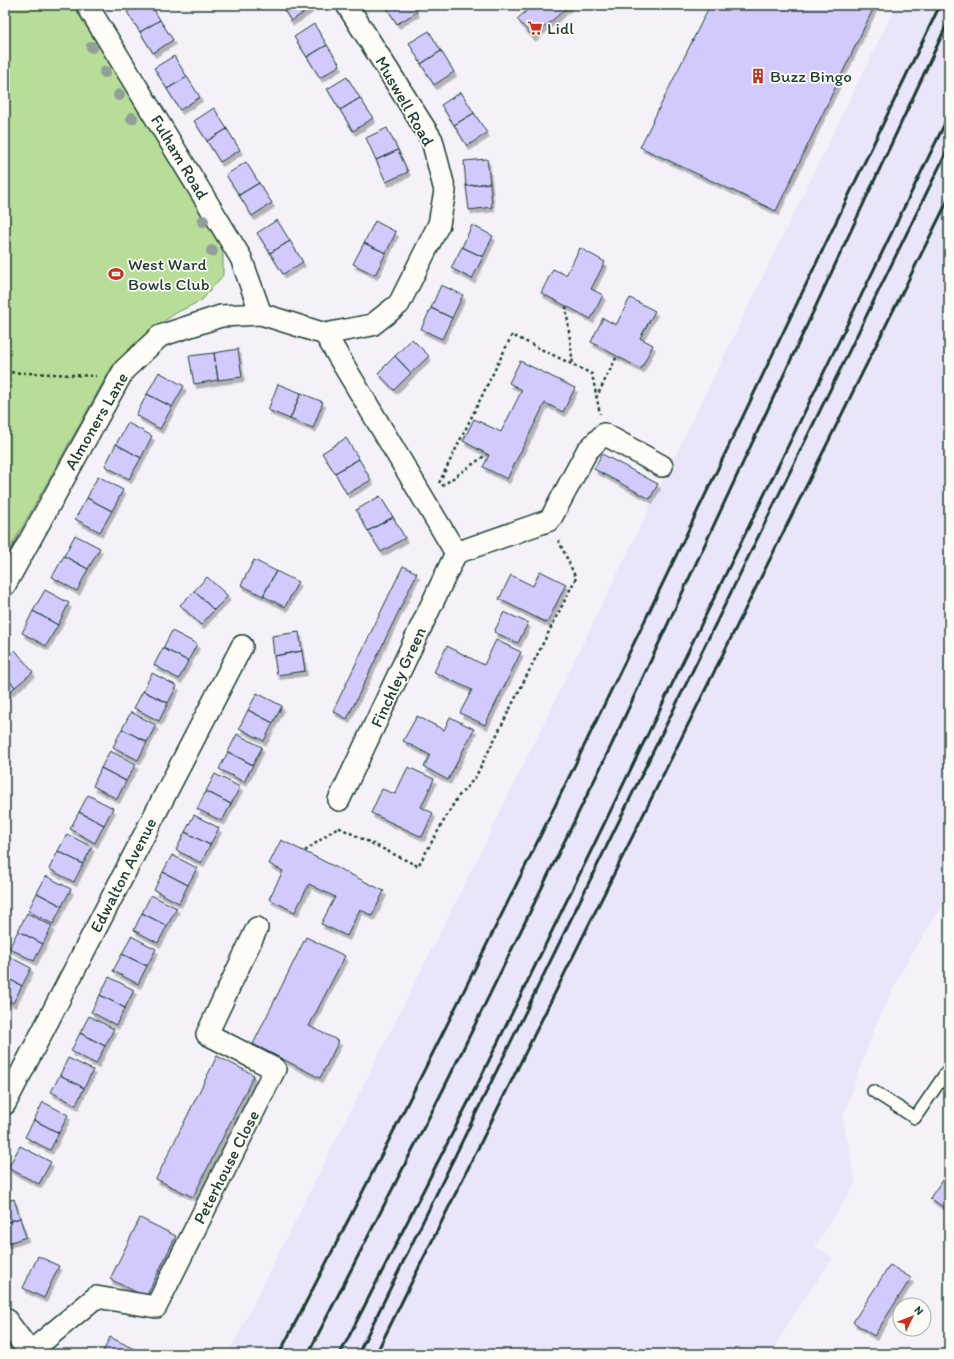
<svg xmlns="http://www.w3.org/2000/svg" width="954" height="1359" viewBox="0 0 954 1359" font-family="Itim,sans-serif">
<defs>
<filter id="shadow"><feDropShadow dx="2.5" dy="4.5" stdDeviation="0" flood-color="#0004"/></filter>
</defs>
<rect width="100%" height="100%" fill="#f4f2f8"/>
<filter id="ink" filterUnits="userSpaceOnUse"><feTurbulence type="fractalNoise" baseFrequency=".025" numOctaves="2"/><feDisplacementMap in="SourceGraphic" scale="8" xChannelSelector="R" yChannelSelector="G"/><feConvolveMatrix kernelMatrix="1 2 1 2 8 2 1 2 1" color-interpolation-filters="sRGB"/></filter>
<g filter="url(#ink)">
<path fill="#eae6fa" d="M896,5H949V897L908,959L874,1029L843,1117L856,1184L815,1246L833,1258L789,1322L772,1354H228L482,849Z"/>
<path fill="#b8dd98" stroke="#6c8d66" d="M5,5H73L215,231L223,252V275L202,300L176,313L157,326L111,368L5,558Z"/>
<path fill="#d2cafd" stroke="#1f3d34" filter="url(#shadow)" d="M138,5H151L160,20L140,32L127,12Z
M281,5H309L311,8L291,21Z
M385,5H413L417,12L397,24Z
M527,5H570L533,37L517,19L530,8Z
M710,5H875L776,211L640,147Z
M160,20L173,40L153,53L140,32Z
M314,24L327,45L307,57L294,37Z
M429,31L441,51L421,64L409,43Z
M327,45L340,65L320,78L307,57Z
M441,51L454,72L434,85L421,64Z
M174,56L187,77L167,89L154,68Z
M187,77L200,97L180,110L167,89Z
M347,77L360,98L340,110L327,89Z
M461,92L474,113L454,125L441,105Z
M360,98L373,118L353,131L340,110Z
M214,108L227,129L207,141L194,121Z
M474,113L487,133L467,146L454,125Z
M387,128L398,150L376,160L366,138Z
M227,129L240,150L220,162L207,141Z
M398,150L408,172L386,182L376,160Z
M487,159L490,183L466,186L464,161Z
M246,162L259,183L239,195L226,175Z
M259,183L272,203L252,216L239,195Z
M490,183L492,207L469,210L466,186Z
M277,220L290,241L270,253L257,233Z
M375,221L396,232L386,253L364,243Z
M472,225L493,236L483,257L462,247Z
M290,241L303,262L283,274L270,253Z
M364,243L386,253L375,275L353,264Z
M462,247L483,257L472,279L451,268Z
M580,248L605,262L591,289L603,295L591,319L541,293L553,269L566,275Z
M441,285L463,295L452,318L431,308Z
M630,298L655,311L640,338L653,345L641,369L591,342L603,318L616,325Z
M431,308L452,318L442,339L421,329Z
M412,339L429,356L411,373L395,356Z
M238,349L242,377L218,380L214,353Z
M214,353L218,380L194,384L189,356Z
M395,356L411,373L394,390L378,373Z
M520,361L575,388L563,412L545,403L507,479L483,467L489,455L463,441L474,419L501,432L522,390L509,383Z
M159,372L184,386L172,407L147,394Z
M278,384L301,393L290,419L268,410Z
M301,393L323,402L313,428L290,419Z
M147,394L172,407L160,429L136,415Z
M128,423L152,436L141,458L116,444Z
M346,438L359,459L335,473L322,453Z
M116,444L141,458L129,479L105,466Z
M602,454L658,484L650,499L594,469Z
M359,459L371,480L347,494L335,473Z
M98,476L123,490L112,511L87,498Z
M380,496L393,517L368,531L356,510Z
M87,498L112,511L100,532L75,519Z
M393,517L405,538L381,552L368,531Z
M75,535L100,548L88,569L64,556Z
M64,556L88,569L77,591L52,577Z
M254,560L276,571L263,596L241,585Z
M403,566L417,573L347,719L333,711Z
M276,571L298,582L285,607L263,596Z
M540,571L566,584L547,623L499,599L511,575L533,586Z
M207,577L228,596L214,610L194,591Z
M45,590L69,603L58,625L33,611Z
M194,591L214,610L201,625L180,605Z
M33,611L58,625L46,646L22,633Z
M504,612L528,623L518,643L494,632Z
M172,631L197,644L188,661L163,648Z
M299,632L302,651L274,656L272,636Z
M496,640L521,652L485,725L460,713L472,690L434,672L447,646L484,665Z
M163,648L188,661L179,679L154,665Z
M15,650L33,672L15,687L5,676V659Z
M302,651L305,671L277,675L274,656Z
M152,673L177,686L168,703L143,691Z
M5,676L15,687L5,696Z
M143,691L168,703L159,721L134,708Z
M257,693L282,706L273,723L248,710Z
M248,710L273,723L264,741L239,728Z
M131,712L156,725L147,742L122,729Z
M417,716L444,730L450,717L474,729L448,780L424,767L430,755L403,741Z
M122,729L147,742L138,760L113,747Z
M237,734L262,747L253,765L228,752Z
M110,751L136,764L126,781L101,768Z
M228,752L253,765L244,782L219,769Z
M408,767L434,779L421,807L433,813L422,837L371,813L382,789L395,794Z
M101,768L126,781L117,799L93,786Z
M215,774L240,787L231,804L206,791Z
M206,791L231,804L222,821L197,809Z
M88,795L113,808L104,825L79,812Z
M79,812L104,825L95,843L70,829Z
M194,815L219,828L210,845L185,832Z
M185,832L210,845L201,863L176,850Z
M67,834L92,847L83,864L58,851Z
M281,840L384,891L372,916L360,909L347,936L321,924L335,897L309,884L295,912L269,899L283,871L269,864Z
M58,851L83,864L74,882L49,869Z
M172,855L197,868L188,885L163,872Z
M163,872L188,885L179,903L154,890Z
M46,876L71,889L62,906L37,893Z
M37,893L62,906L53,924L28,911Z
M151,895L177,908L167,926L142,913Z
M27,913L52,926L43,944L18,931Z
M142,913L167,926L158,943L134,930Z
M18,931L43,944L34,961L9,948Z
M131,936L156,949L147,966L122,954Z
M306,937L345,956L309,1026L339,1041L320,1078L253,1044Z
M122,954L147,966L138,984L113,971Z
M6,955L31,968L22,986L5,977Z
M5,977L22,986L13,1003L5,999Z
M109,977L134,990L125,1008L100,995Z
M100,995L125,1008L116,1025L91,1012Z
M89,1016L114,1029L105,1046L80,1033Z
M80,1033L105,1046L96,1064L71,1051Z
M217,1056L254,1075L193,1197L156,1179Z
M68,1058L93,1070L84,1088L60,1075Z
M60,1075L84,1088L76,1105L51,1092Z
M43,1102L68,1115L59,1133L34,1120Z
M34,1120L59,1133L50,1150L25,1137Z
M20,1146L51,1162L39,1184L8,1168Z
M949,1170V1211L930,1198Z
M14,1199L20,1218L5,1223V1202Z
M20,1218L26,1237L5,1244V1223Z
M140,1218L176,1236L146,1297L110,1279Z
M38,1256L59,1266L44,1298L23,1288Z
M890,1265L911,1278L874,1336L853,1322Z
M110,1337L144,1354H102Z"/>
<g fill="none" stroke-linecap="round" stroke-linejoin="round">
<g stroke="#1f3d34" stroke-width="14">
<path id="service" d="M873,1091L915,1118L949,1068"/>
</g>
<g stroke="#1f3d34" stroke-width="24">
<path id="minor" d="M87,5L241,258L261,314
M325,334L456,553
M5,585L124,370L160,336L221,316L261,314L325,334L372,325L399,304L439,224L445,191L432,140L347,5
M339,800L456,553L550,520L587,451L604,434L662,466
M5,1104L242,646
M30,1352L96,1297L156,1307L275,1069L207,1034L257,928"/>
</g>
<g stroke="#1f3d34" stroke-width="25">
<path id="tertiary" d="M5,1319L31,1354"/>
</g>
<path stroke="#1f3d34" stroke-width="2.5" stroke-dasharray="3 3" stroke-linecap="butt" d="M5,9L10,5
M566,306L573,365
M5,372L96,376
M596,398L617,356
M439,483L512,335L592,374L600,414
M442,486L487,454
M305,851L338,827L418,866L457,798L475,778L576,578L558,539"/>
<use href="#service" stroke="#fdfcf7" stroke-width="11"/>
<use href="#minor" stroke="#fdfcf7" stroke-width="21"/>
<use href="#tertiary" stroke="#fdfcf7" stroke-width="22"/>
<path stroke="#1f3d34" stroke-width="3" d="M279,1354C511,910 723,456 940,5
M308,1354L446,1084L611,746L949,20
M340,1354L479,1081L949,115
M358,1354L949,147
M376,1354L949,198"/>
</g>
<g fill="#90a097">
<circle cx="92" cy="47" r="6"/>
<circle cx="105" cy="72" r="6"/>
<circle cx="119" cy="95" r="6"/>
<circle cx="132" cy="118" r="6"/>
<circle cx="203" cy="221" r="6"/>
<circle cx="212" cy="251" r="6"/>
</g>
</g>
<defs>
<g id="supermarket-bare" transform="scale(1.2)"><path d="M-6-5.5h2.5l.6 2H6L4.5 2H-2.5L-4.4-4H-6ZM-1.5 3.2a1.3 1.3 0 1 0 .1 0ZM3 3.2a1.3 1.3 0 1 0 .1 0Z" fill="#c8321e" stroke="#fdfcf7" stroke-width="2.5" paint-order="stroke"/></g>
<g id="building-bare" transform="scale(1.2)"><path d="M-4-6H4V6H1V3H-1V6H-4ZM-2.5-4.3h1.7v1.8h-1.7ZM.8-4.3h1.7v1.8H.8ZM-2.5-1h1.7V.8h-1.7ZM.8-1h1.7V.8H.8Z" fill="#c8321e" stroke="#fdfcf7" stroke-width="2.5" paint-order="stroke"/></g>
<g id="stadium-bare" transform="scale(1.2)"><path d="M0-5a6.5 5 0 1 0 0 10a6.5 5 0 1 0 0-10ZM-3.5-1.8h7v3.6h-7Z" fill="#c8321e" stroke="#fdfcf7" stroke-width="2.5" paint-order="stroke"/></g>
</defs>
<g fill-rule="evenodd">
<use href="#supermarket-bare" x="535" y="28"/>
<use href="#building-bare" x="758" y="76"/>
<use href="#stadium-bare" x="116" y="274"/>
</g>
<g text-anchor="middle" stroke-width="3.5" stroke-linejoin="round" paint-order="stroke">
<g font-size="17" fill="#1f3d34" stroke="#fdfcf7" text-anchor="start">
<text x="547" y="34">Lidl</text>
<text x="770" y="82">Buzz Bingo</text>
<text x="128" y="270">West Ward<tspan x="128" dy="20">Bowls Club</tspan></text>
</g>
<g font-size="17" fill="#1f3d34" stroke="#fdfcf7">
<text transform="translate(405 101) rotate(60)" y="6">Muswell Road</text>
<text transform="translate(180 157) rotate(59)" y="6">Fulham Road</text>
<text transform="translate(96 421) rotate(-60)" y="6">Almoners Lane</text>
<text transform="translate(398 677) rotate(-65)" y="6">Finchley Green</text>
<text transform="translate(123 875) rotate(-63)" y="6">Edwalton Avenue</text>
<text transform="translate(226 1167) rotate(-63)" y="6">Peterhouse Close</text>
</g>
</g>
<rect width="954" height="1359" fill="none" stroke="#fdfcf7" stroke-width="20"/>
<rect x="10" y="10" width="934" height="1339" fill="none" stroke="#1f3d34" stroke-width="1.5" filter="url(#ink)"/>
<g transform="translate(912 1317) rotate(47)"><circle r="19" fill="#fdfcf7" stroke="#a4b0a9"/>
<path d="M0-3L7 15L0 10L-7 15Z" fill="#c8321e"/>
<text y="-6" font-size="11" font-weight="bold" text-anchor="middle" fill="#1f3d34">N</text>
</g>
</svg>
